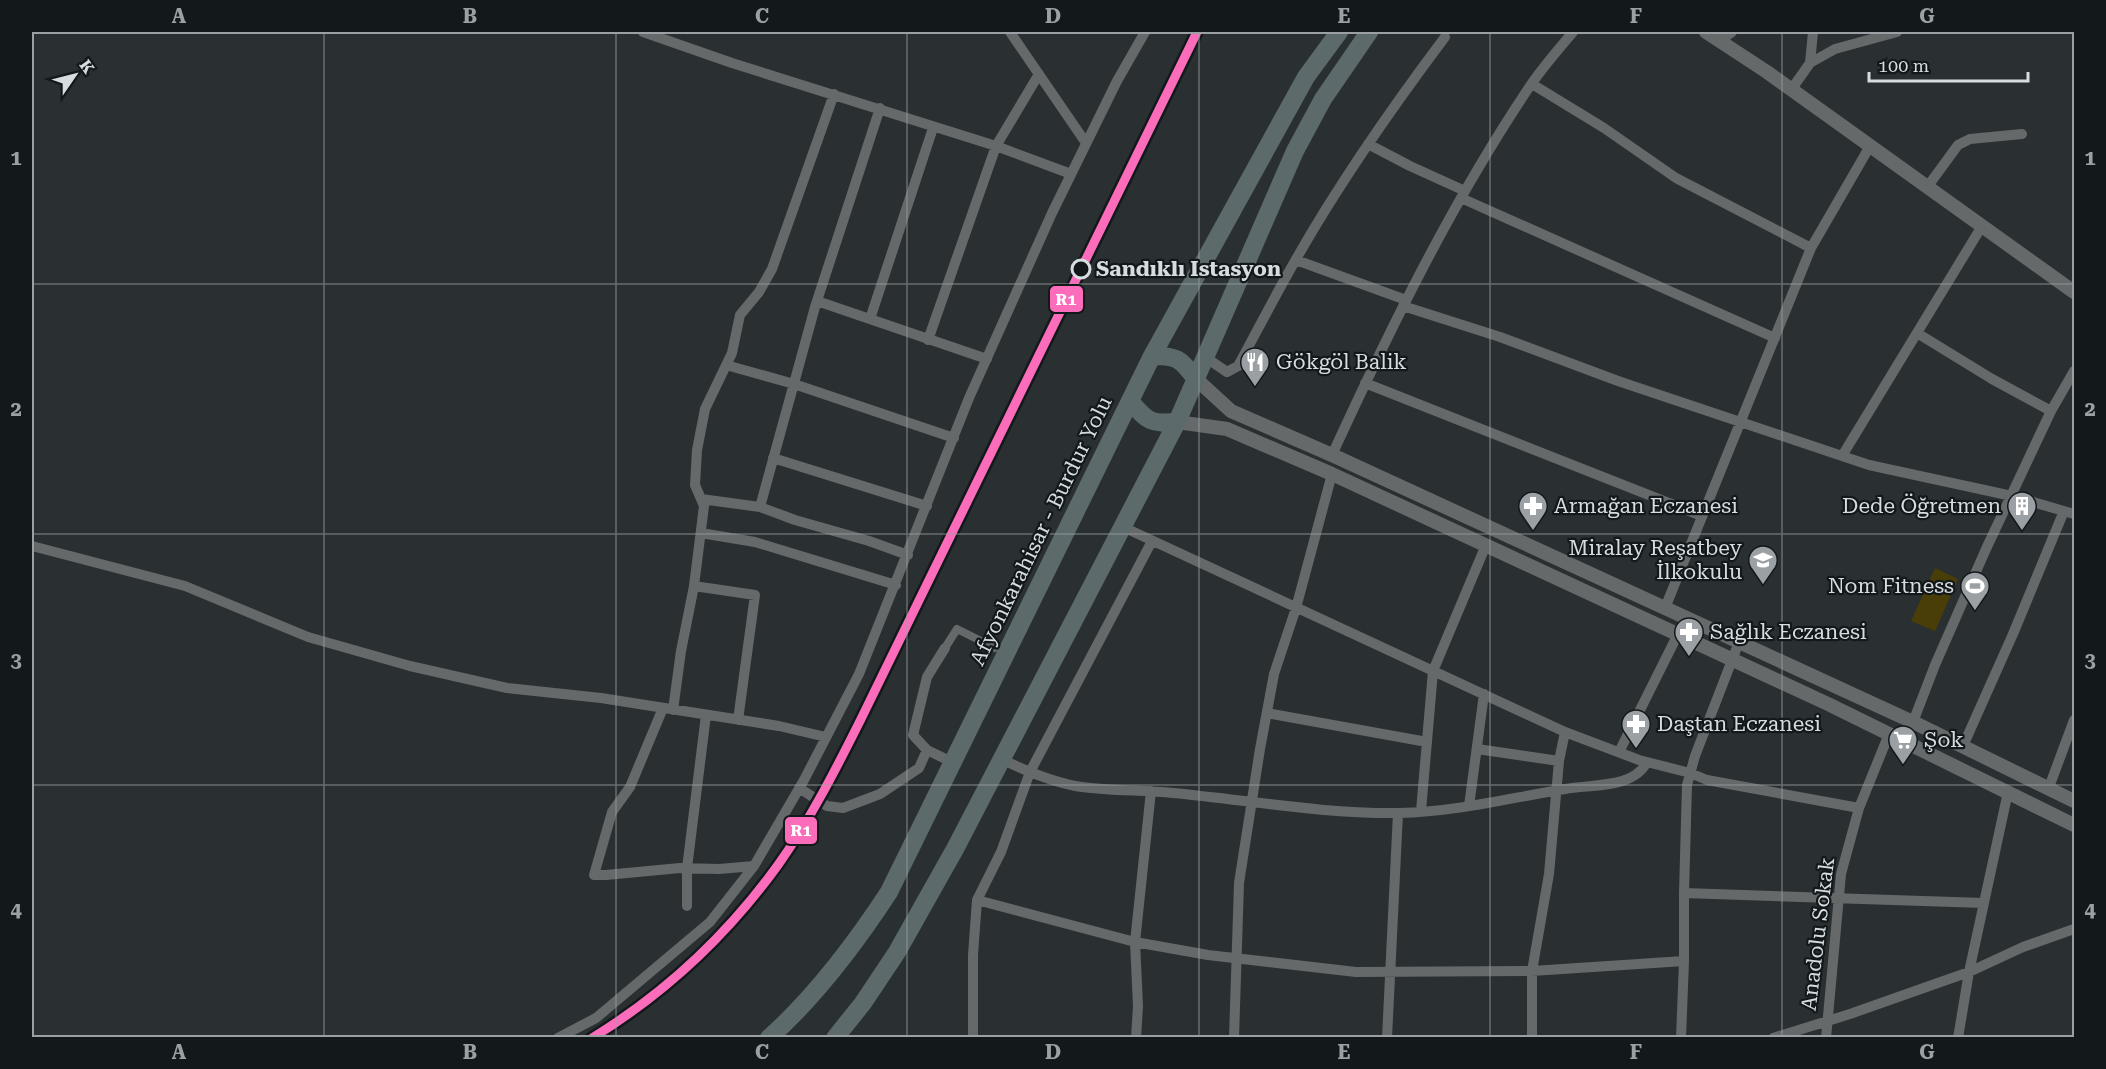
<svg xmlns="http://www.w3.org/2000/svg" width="2106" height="1069" viewBox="0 0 2106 1069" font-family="'Roboto Serif',serif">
<rect width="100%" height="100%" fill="#2a3032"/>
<path fill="#493d08" d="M1935,568L1958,579L1935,631L1911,621Z"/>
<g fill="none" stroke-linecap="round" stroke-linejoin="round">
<path stroke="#65696a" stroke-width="8" d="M945,648L957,629L995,648"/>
<path stroke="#65696a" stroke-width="10" d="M643,32L732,63L996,146L1071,174
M1010,32L1086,143
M1720,41L1732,32
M1810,63L1813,32
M1532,84L1604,128L1676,178L1811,248
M1791,90L1810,63L1835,49L1897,32
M1368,144L1410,166L1465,191
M1928,186L1958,145L1970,139L2022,134
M1461,198L1775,338
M1296,260L1406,300
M817,301L987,359
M1403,306L1500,337L1618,381L1869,465L2012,496L2074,514
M870,319L933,128
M1917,333L1992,379L2051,411
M928,340L996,146L1039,74
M1205,357L1227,372L1238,366C1257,331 1275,296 1295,261C1339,183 1391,109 1445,37
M726,365L794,384L954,438
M1365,383L1702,516
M1332,455C1390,329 1451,204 1528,89C1541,69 1558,50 1573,32
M1842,456L1982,226
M773,458L927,506
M701,499L760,507L795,520L869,541L908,555
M760,507L815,307L880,108
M1123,527L1565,732L1639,760L1690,773L1707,780L1859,808
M701,533L755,542L896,585
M32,546L185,586L308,637L410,666L507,688L601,698L779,726L826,737
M694,586L755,595L738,720
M1665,608L1811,248L1870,146
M945,648L927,677L913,735L927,750L952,762
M663,708L630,787L612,812L594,875H606L680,868L719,869L754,866
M673,710L681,651L694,586L704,506L695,485L697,450L705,409L732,353L740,315L759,292L772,269L834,94
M1267,713L1427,742
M1913,722L1935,665L1986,549L2051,411L2074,371
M1963,746L2013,634L2064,511
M1477,749L1559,761
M1619,752L1678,634
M1001,759C1026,771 1054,783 1082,787C1112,791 1143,790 1173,793C1248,800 1323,814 1399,813C1455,812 1510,798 1565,789C1592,784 1633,789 1647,762
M799,788L827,806L843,808L880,794L919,768L927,750
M2048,790L2074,720
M1469,806L1484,694
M1421,811L1433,671L1486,545
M1684,893L1984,903
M977,900L1135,942L1208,955L1356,972L1532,971L1684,961
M687,906V868L706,715
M558,1038L596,1018L710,922L754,866L804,780L859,674L969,398L1052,213L1117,81L1145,32
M973,1038V955L977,900L1001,852L1030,772L1152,541
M1136,1038L1138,1006L1135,942L1151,791
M1234,1038L1239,883L1260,749L1274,674L1296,608L1332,474
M1387,1038L1398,813
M1532,1038V971L1549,874L1559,761L1565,732
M1681,1038L1684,961V893L1687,785L1695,756L1739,642
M1773,1038L1850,1014L1969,972L2023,947L2074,929
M1826,1038L1841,874L1859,808L1889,734
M1958,1038L1969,972L2008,792"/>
<path stroke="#65696a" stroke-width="14" d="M1706,32L1767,72L2074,292
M1195,378L1231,411L1332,455L1913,722L2074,801
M1177,422L1227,429L1332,474L1828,704L2074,825"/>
<path stroke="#5c6a6c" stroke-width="18" d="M1152,356C1176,355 1181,359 1195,378
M1130,401C1148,422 1151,424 1177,422
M769,1038C816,996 855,944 889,892L1152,356L1306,77L1339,32
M835,1038L863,1003L897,952L955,849L1177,422L1295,151L1323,99L1369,32"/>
<g stroke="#13181a" stroke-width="14">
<path id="rail-1" d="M592,1038C664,994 728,934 778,865C810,820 836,769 861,719L1197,32"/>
</g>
<use href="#rail-1" stroke="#fb6dba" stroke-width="9"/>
</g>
<path fill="none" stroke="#9aa0a3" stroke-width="1.5" stroke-opacity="0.55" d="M324,32V1038M616,32V1038M907,32V1038M1199,32V1038M1490,32V1038M1782,32V1038M32,284H2074M32,534H2074M32,785H2074"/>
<defs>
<g id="restaurant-pin" transform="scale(1.5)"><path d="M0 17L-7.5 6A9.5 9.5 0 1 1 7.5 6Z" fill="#9aa0a3" stroke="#13181a"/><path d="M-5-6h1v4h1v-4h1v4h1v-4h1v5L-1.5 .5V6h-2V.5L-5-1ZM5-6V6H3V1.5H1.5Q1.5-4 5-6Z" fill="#fff"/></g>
<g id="pharmacy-pin" transform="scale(1.5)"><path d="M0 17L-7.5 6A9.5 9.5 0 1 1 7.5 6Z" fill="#9aa0a3" stroke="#13181a"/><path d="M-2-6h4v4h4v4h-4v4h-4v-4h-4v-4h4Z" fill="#fff"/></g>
<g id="building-pin" transform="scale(1.5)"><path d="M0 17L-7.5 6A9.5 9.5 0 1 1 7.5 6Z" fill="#9aa0a3" stroke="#13181a"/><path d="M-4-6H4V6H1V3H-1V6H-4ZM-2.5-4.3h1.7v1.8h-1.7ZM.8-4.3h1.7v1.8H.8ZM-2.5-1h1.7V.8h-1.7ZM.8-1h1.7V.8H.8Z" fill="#fff"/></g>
<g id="school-pin" transform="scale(1.5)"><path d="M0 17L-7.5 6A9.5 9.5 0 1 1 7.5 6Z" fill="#9aa0a3" stroke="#13181a"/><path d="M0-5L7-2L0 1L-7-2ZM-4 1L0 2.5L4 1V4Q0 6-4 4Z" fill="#fff"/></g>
<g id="stadium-pin" transform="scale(1.5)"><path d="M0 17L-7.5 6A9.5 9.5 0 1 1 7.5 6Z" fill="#9aa0a3" stroke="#13181a"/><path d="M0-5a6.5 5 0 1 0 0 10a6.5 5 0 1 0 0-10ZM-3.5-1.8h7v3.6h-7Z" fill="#fff"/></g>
<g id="supermarket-pin" transform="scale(1.5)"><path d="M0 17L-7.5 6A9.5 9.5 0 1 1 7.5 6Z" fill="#9aa0a3" stroke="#13181a"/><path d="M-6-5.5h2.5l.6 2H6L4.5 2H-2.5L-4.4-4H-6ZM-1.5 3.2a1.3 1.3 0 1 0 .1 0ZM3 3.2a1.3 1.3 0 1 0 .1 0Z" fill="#fff"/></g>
</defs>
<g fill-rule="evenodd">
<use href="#restaurant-pin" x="1255" y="362"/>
<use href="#pharmacy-pin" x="1533" y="506"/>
<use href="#building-pin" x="2022" y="506"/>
<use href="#school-pin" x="1763" y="560"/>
<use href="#stadium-pin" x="1975" y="586"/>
<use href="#pharmacy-pin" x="1689" y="632"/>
<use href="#pharmacy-pin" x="1636" y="724"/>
<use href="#supermarket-pin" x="1903" y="740"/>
</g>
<circle fill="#13181a" stroke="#d6dde0" stroke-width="3" cx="1081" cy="269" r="9"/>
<g text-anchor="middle" stroke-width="4.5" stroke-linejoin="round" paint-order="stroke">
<g font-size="21" font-weight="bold" fill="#d6dde0" stroke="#13181a" text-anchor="start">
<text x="1096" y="276">Sandıklı Istasyon</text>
</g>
<g font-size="21" fill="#d6dde0" stroke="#13181a" text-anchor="start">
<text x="1276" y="369">Gökgöl Balik</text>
<text x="1554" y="513">Armağan Eczanesi</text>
<text x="2001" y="513" text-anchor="end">Dede Öğretmen</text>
<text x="1742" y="555" text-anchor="end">Miralay Reşatbey<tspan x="1742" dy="24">İlkokulu</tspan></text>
<text x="1954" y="593" text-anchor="end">Nom Fitness</text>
<text x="1710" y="639">Sağlık Eczanesi</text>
<text x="1657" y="731">Daştan Eczanesi</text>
<text x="1924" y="747">Şok</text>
</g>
<g font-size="21" fill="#d6dde0" stroke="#13181a">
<text transform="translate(1041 531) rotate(-64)" y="7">Afyonkarahisar - Burdur Yolu</text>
<text transform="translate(1818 934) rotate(-83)" y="7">Anadolu Sokak</text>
</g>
</g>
<g stroke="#13181a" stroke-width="2">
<rect x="1049" y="285" width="35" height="28" rx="6" fill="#fb6dba"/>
<rect x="784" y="816" width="34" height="29" rx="6" fill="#fb6dba"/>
</g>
<g font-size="16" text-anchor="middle" font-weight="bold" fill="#fff">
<text x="1066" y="305">R1</text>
<text x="801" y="836">R1</text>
</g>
<rect width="2106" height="1069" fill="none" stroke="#13181a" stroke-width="66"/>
<g transform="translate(75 75) rotate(55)" stroke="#13181a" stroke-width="4.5" paint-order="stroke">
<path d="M0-4.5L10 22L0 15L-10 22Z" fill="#d6dde0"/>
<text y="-9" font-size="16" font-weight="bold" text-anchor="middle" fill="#d6dde0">K</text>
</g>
<path d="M1869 72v9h159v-9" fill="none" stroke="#d6dde0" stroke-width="3"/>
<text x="1878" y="72" font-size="18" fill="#d6dde0" stroke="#13181a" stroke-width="4.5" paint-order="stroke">100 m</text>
<rect x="33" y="33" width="2040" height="1003" fill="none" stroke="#9aa0a3" stroke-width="2"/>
<g font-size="20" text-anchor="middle" font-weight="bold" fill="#9aa0a3">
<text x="179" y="23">A</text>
<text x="470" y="23">B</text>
<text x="762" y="23">C</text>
<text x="1053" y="23">D</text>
<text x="1344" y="23">E</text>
<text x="1636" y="23">F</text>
<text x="1927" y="23">G</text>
<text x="16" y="165">1</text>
<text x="2090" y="165">1</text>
<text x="16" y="416">2</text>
<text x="2090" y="416">2</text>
<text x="16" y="667">3</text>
<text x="2090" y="667">3</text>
<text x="16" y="917">4</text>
<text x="2090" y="917">4</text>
<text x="179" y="1059">A</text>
<text x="470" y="1059">B</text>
<text x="762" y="1059">C</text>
<text x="1053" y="1059">D</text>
<text x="1344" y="1059">E</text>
<text x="1636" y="1059">F</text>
<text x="1927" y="1059">G</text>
</g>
</svg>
